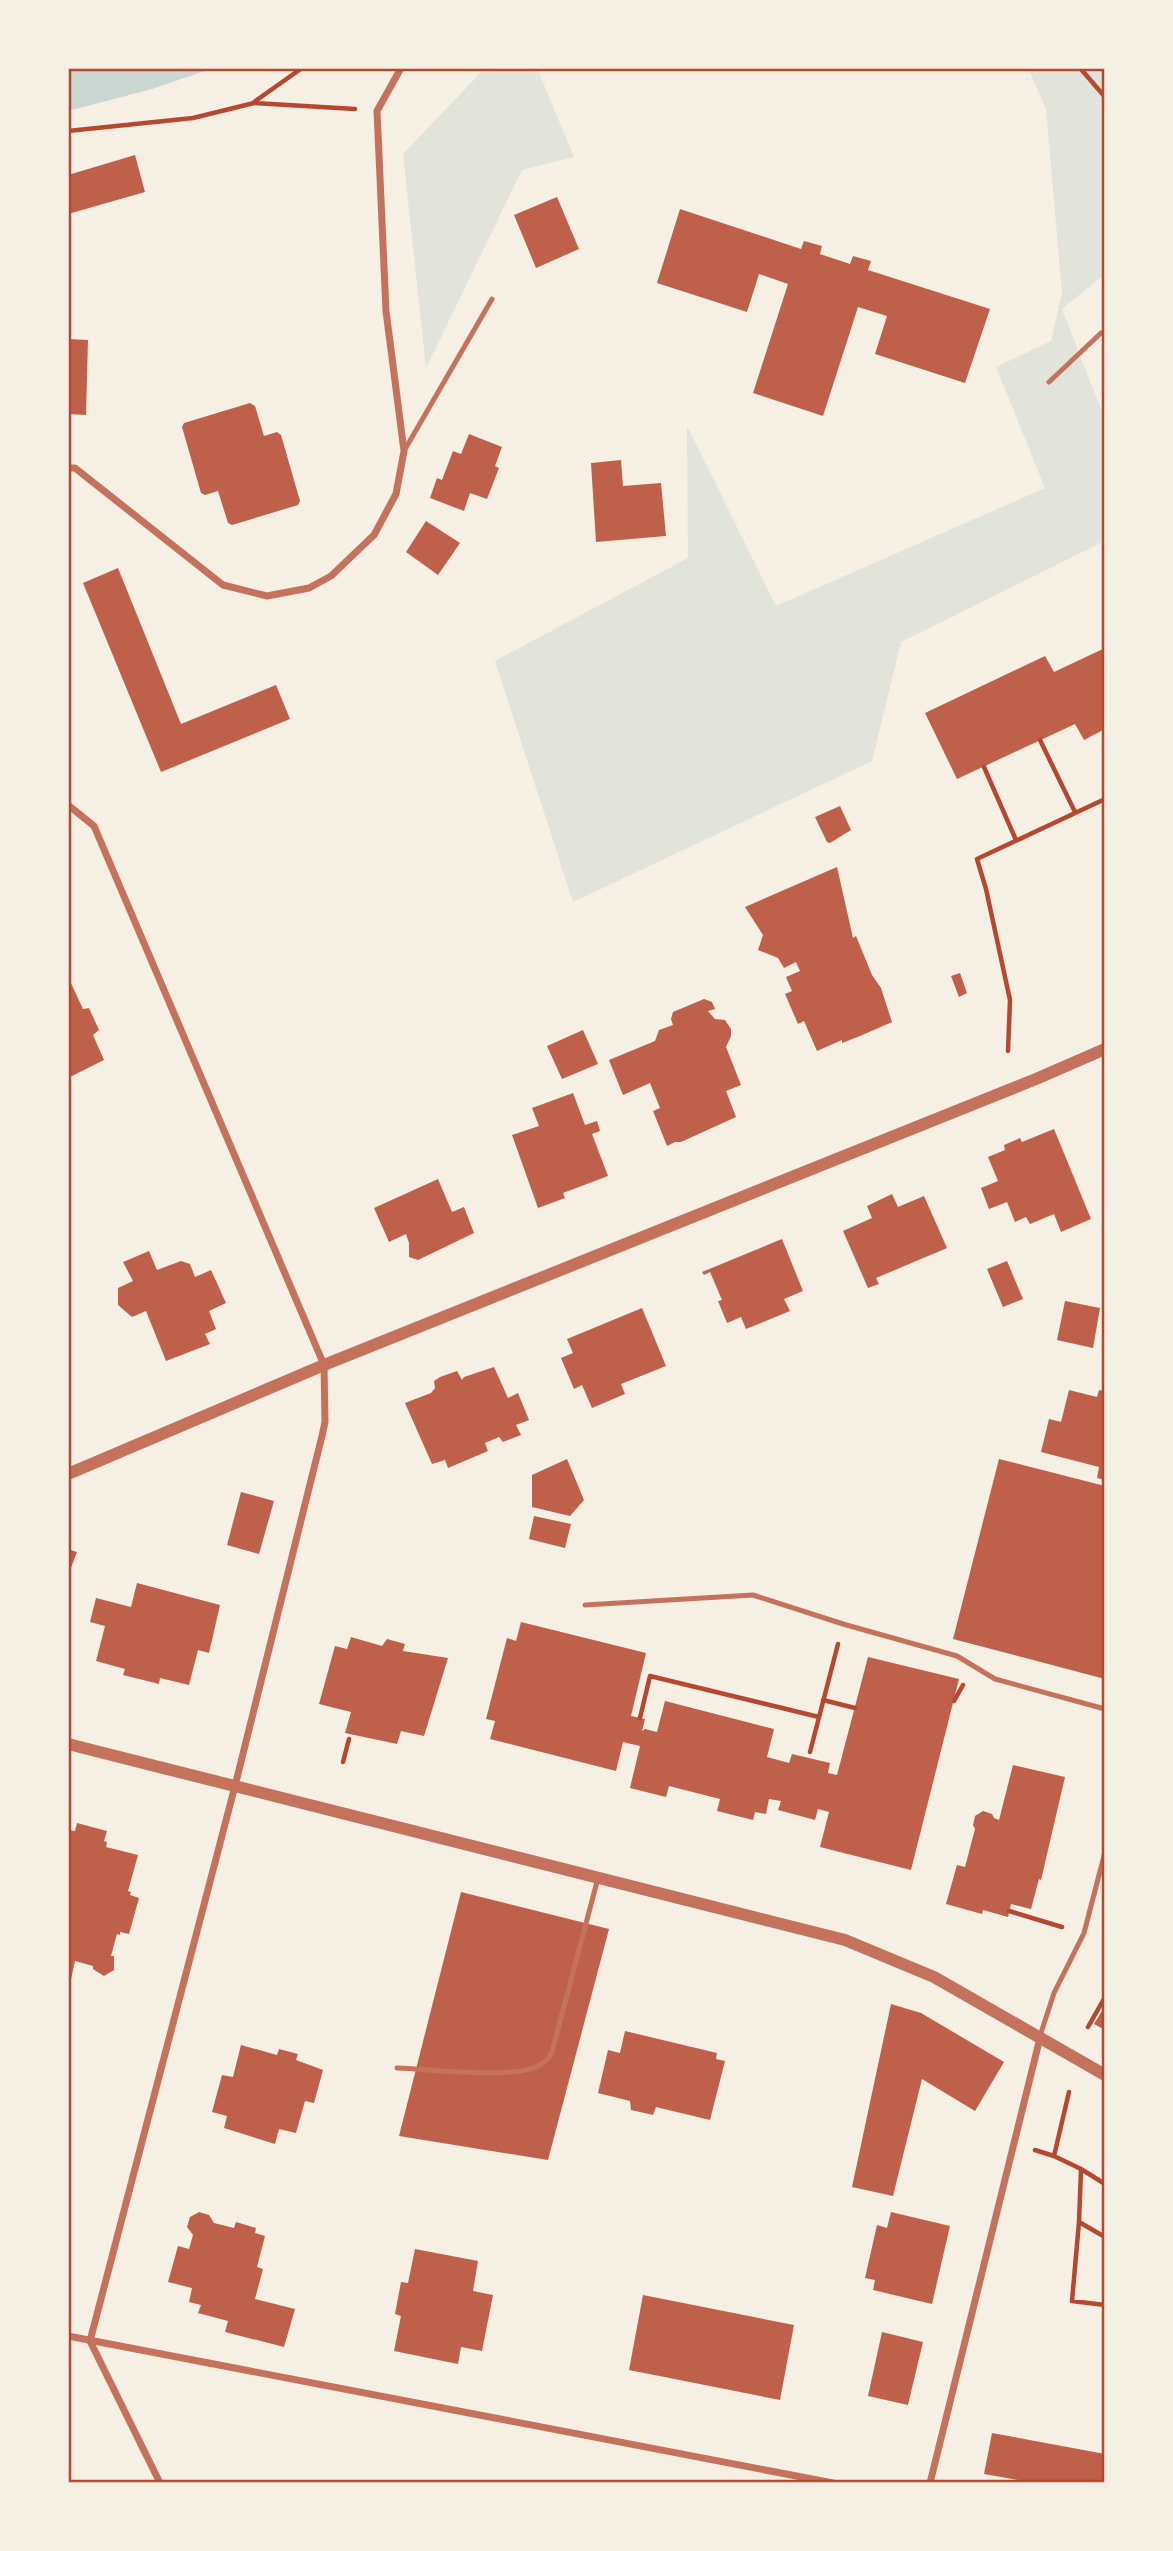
<svg xmlns="http://www.w3.org/2000/svg" width="1173" height="2551" viewBox="0 0 1173 2551" font-family="'Nunito Sans',sans-serif">
<rect width="100%" height="100%" fill="#f6efe4"/>
<path fill="#e2e4dc" d="M485,68H537L574,157L522,170L426,368L403,154Z
M1028,68H1105V274L1062,309L1105,420V541L901,642L872,761L573,902L495,661L688,558L687,426L776,606L1045,488L996,367L1051,341L1062,293L1046,109Z"/>
<path fill="#c9d6d2" d="M68,68H213L152,89L68,111Z"/>
<path fill="#bf614a" d="M135,155L145,192L68,214V175Z
M557,197L579,249L536,268L514,215Z
M680,209L801,249L804,241L822,246L820,254L850,264L853,256L871,261L868,270L990,309L965,383L875,354L887,316L858,307L823,416L753,393L788,284L759,274L747,312L657,283Z
M68,339L88,340L86,415L68,414Z
M250,403L255,406L264,436L277,432L281,435L300,501L298,505L232,525L228,523L218,491L205,495L201,493L182,427L184,423Z
M469,434L502,447L495,466L499,468L487,499L470,493L464,511L430,498L437,478L442,480L453,451L461,454Z
M621,460L623,486L661,483L666,536L596,542L591,463Z
M426,521L460,543L438,575L406,552Z
M118,568L181,724L276,685L290,719L161,772L83,583Z
M1105,648V729L1084,740L1075,724L957,779L925,713L1045,656L1054,672Z
M840,806L851,830L830,843L827,842L815,817Z
M837,867L853,938L856,936L872,975L881,988L892,1022L860,1036L842,1043V1040L817,1051L804,1021L798,1024L785,994L792,991L786,977L800,971L796,962L784,968L778,958L758,950L763,935L745,907Z
M960,973L967,993L959,997L951,976Z
M70,981L83,1009L89,1008L99,1030L93,1035L104,1060L68,1078V982Z
M704,999L712,1002L715,1009L708,1011L715,1019L725,1020L731,1029V1036L726,1047L741,1085L726,1091L736,1117L681,1142H675L667,1146L653,1111L660,1108L650,1083L623,1095L609,1060L655,1041L659,1030L673,1025L671,1019L673,1012Z
M583,1030L598,1064L562,1079L547,1046Z
M573,1093L585,1125L597,1121L600,1131L592,1134L608,1176L563,1193L565,1198L538,1208L512,1135L539,1126L532,1108Z
M1054,1129L1091,1219L1061,1232L1054,1214L1030,1224L1026,1217L1015,1222L1007,1202L989,1209L981,1188L998,1181L988,1157L1005,1150L1004,1145L1020,1138L1022,1142Z
M438,1179L452,1212L464,1207L474,1233L418,1260L409,1257V1243L406,1234L389,1242L374,1208Z
M892,1194L898,1207L924,1196L947,1248L876,1278L879,1284L868,1288L843,1231L872,1218L867,1206Z
M782,1239L803,1291L784,1299L790,1311L746,1329L741,1317L727,1323L718,1301L722,1300L710,1272L704,1275L702,1272Z
M149,1251L157,1270L181,1261L190,1264L195,1277L211,1270L226,1303L209,1311L216,1329L205,1334L210,1344L166,1361L146,1311L132,1317L118,1305V1288L133,1281L123,1262Z
M1007,1261L1023,1299L1003,1307L987,1269Z
M1065,1301L1100,1308L1093,1348L1057,1340Z
M642,1308L666,1366L621,1384L625,1394L592,1408L582,1385L574,1389L561,1358L573,1353L567,1339Z
M494,1367L508,1398L518,1393L529,1420L516,1425L521,1435L503,1442L499,1437L485,1443L488,1451L448,1468L445,1460L432,1464L405,1403L431,1393L435,1388L434,1381L440,1377L457,1371L462,1380L464,1377Z
M1069,1390L1097,1397L1099,1390L1105,1391V1480L1097,1478L1099,1467L1041,1452L1049,1419L1061,1422Z
M567,1459L584,1500L570,1516L532,1507V1475Z
M999,1459L1105,1486V1679L953,1639Z
M241,1492L274,1501L259,1554L227,1545Z
M534,1516L571,1524L565,1548L529,1539Z
M68,1549L77,1552L69,1573H68Z
M137,1583L220,1605L209,1653L198,1650L189,1685L160,1678L159,1684L123,1675L125,1669L96,1661L105,1626L90,1622L96,1598L131,1607Z
M521,1622L646,1653L631,1716L645,1719L642,1731L645,1729L657,1732L665,1701L774,1729L767,1757L789,1763L792,1754L830,1763L828,1773L837,1775L868,1657L959,1679L911,1870L820,1847L829,1812L818,1809L815,1820L778,1810L781,1801L769,1799L766,1814L755,1812L753,1820L717,1811L720,1799L669,1786L666,1797L630,1788L640,1746L623,1742L616,1771L490,1739L495,1721L486,1719L507,1638L516,1641Z
M351,1637L382,1646L387,1639L405,1644L403,1651L448,1658L424,1736L401,1731L397,1744L345,1733L351,1712L319,1704L335,1646L347,1649Z
M1013,1765L1065,1777L1041,1880L1039,1879L1031,1909L1011,1904L1008,1917L983,1910L982,1914L946,1904L957,1865L965,1867L975,1829L973,1825L975,1816L983,1811L992,1814L994,1818L999,1820Z
M77,1823L107,1831L104,1841L107,1842L106,1847L138,1855L128,1891L131,1892L130,1895L139,1898L129,1934L120,1932V1935L117,1934L111,1956H114V1970L104,1976L93,1969V1966L75,1961L71,1979H68V1830L75,1831Z
M461,1892L609,1929L548,2160L399,2136Z
M891,2004L921,2013L1004,2062L975,2111L922,2079L893,2196L852,2187Z
M1105,2006V2030L1094,2024Z
M625,2031L717,2053L716,2059L725,2061L710,2120L656,2107L653,2115L631,2110L630,2101L598,2093L608,2050L620,2053Z
M241,2045L277,2055L279,2049L298,2054L296,2060L323,2070L314,2103L305,2101L296,2133L279,2129L275,2144L224,2128L227,2116L212,2112L222,2075L233,2077Z
M199,2212L209,2215L214,2223L234,2228L236,2222L256,2228L255,2233L265,2236L257,2267L263,2269L255,2299L295,2309L284,2347L225,2332L228,2321L198,2313L201,2305L189,2302L192,2288L168,2282L178,2246L189,2249L193,2235L187,2227L190,2217Z
M891,2212L950,2226L932,2304L873,2290L875,2280L865,2278L877,2225L887,2228Z
M415,2249L478,2261L473,2291L493,2295L482,2351L461,2347L458,2364L394,2351L401,2316L395,2314L401,2282L408,2283Z
M643,2295L794,2325L780,2400L629,2370Z
M882,2332L923,2342L908,2405L868,2396Z
M992,2433L1105,2454V2483H1034L984,2474Z"/>
<g fill="none" stroke-linecap="round" stroke-linejoin="round">
<path stroke="#b5482f" stroke-width="4.5" d="M1080,68L1105,97
M254,102L302,68
M68,131L193,118L254,103L355,109
M1040,740L1075,812
M984,767L1016,840
M1008,1051L1010,1000L986,889L977,859L1105,799
M823,1700L855,1708
M954,1701L963,1685
M640,1718L650,1676L819,1717
M810,1752L838,1644
M343,1762L349,1739
M1009,1911L1062,1927
M1088,2027L1105,1997
M1069,2092L1054,2156L1081,2169L1105,2184
M1035,2150L1054,2156
M1081,2170L1079,2222L1105,2237
M1079,2222L1072,2301L1105,2305"/>
<path stroke="#c5725c" stroke-width="5" d="M1049,382L1101,333
M404,451L492,299
M585,1605L753,1595L843,1624L957,1656L995,1679L1105,1709
M1040,2036L1054,1993L1084,1933L1105,1852
M397,2068C432,2069 507,2079 536,2067C544,2064 548,2060 552,2052L598,1878"/>
<path stroke="#c5725c" stroke-width="7" d="M68,468H75L223,585L267,596L309,588L331,576L374,535L396,494L404,451L386,311L377,111L401,68
M68,805L94,826L324,1365L325,1422L322,1436L235,1786L90,2341L160,2483
M68,2336L833,2483
M930,2483L1040,2038"/>
<path stroke="#c5725c" stroke-width="12" d="M68,1474L324,1365L1036,1079L1105,1049
M68,1744L845,1940L934,1977L1105,2075"/>
</g>
<rect width="1173" height="2551" fill="none" stroke="#f6efe4" stroke-width="140"/>
<rect x="70" y="70" width="1033" height="2411" fill="none" stroke="#b5482f" stroke-width="2.5"/>
</svg>
